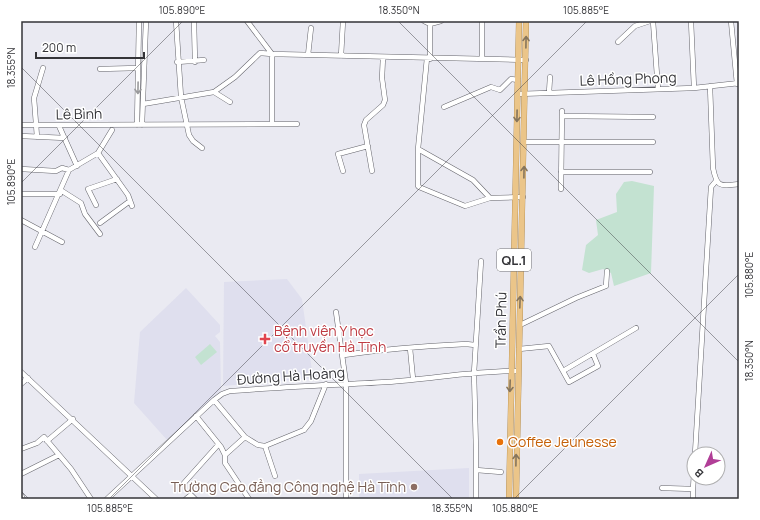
<svg xmlns="http://www.w3.org/2000/svg" width="760" height="520" viewBox="0 0 760 520" font-family="Manrope,sans-serif">
<rect width="100%" height="100%" fill="#eaeaf2"/>
<path fill="#dfdfee" d="M287,279L302,299L313,378L223,386L224,282Z
M186,288L220,325V332L215,336L220,342L221,390L167,440L134,403L140,332Z
M469,468V499H359V474Z"/>
<path fill="#c3e2d1" d="M632,181L654,186L651,273L614,286L611,273L603,269L589,273L582,270L586,245L598,235L596,220L617,212L616,194L624,182Z
M210,344L217,352L201,365L195,357Z"/>
<g fill="none" stroke-linecap="round" stroke-linejoin="round">
<g stroke="#64646b" stroke-width="5.5">
<path id="minor" d="M176,21L181,97L189,135L193,141L202,148
M194,21L195,62
M247,21L272,54L526,60
M424,21L430,24L441,21
M482,21V59
M653,21L658,89
M691,21L694,88
M731,21L737,84
M430,24V59
M618,42L635,26L650,21
M308,55L311,28
M341,56L343,21
M427,58L418,149L473,180L490,198L523,197
M177,62L204,60
M100,69L138,68
M710,86L713,168C717,188 720,186 739,184
M214,92L230,102
M549,93L550,77
M518,94L694,88L739,83
M143,104L214,92L235,77L260,53L272,54V124
M444,107L491,87L500,90L511,79L518,80
M562,116L653,117
M21,125L297,124
M137,125L139,21
M142,125L146,21
M59,126L77,166
M21,136L65,138
M37,137L34,98L43,68
M524,142H653
M418,149V186L419,187L465,206L490,198
M98,153L128,195L132,206
M21,169L56,171L62,168L69,170L98,153L112,130
M343,171L338,154L368,146
M372,171L364,125L366,120L383,105L385,100L382,78L383,57
M561,172H650
M561,189L562,111
M62,191L81,203L85,214L100,234
M21,194H60
M96,205L88,189L117,179
M21,220L62,242
M100,223L130,201
M35,247L69,170
M336,312L346,383V499
M520,325L576,298L606,286L607,271
M410,348L413,379
M519,349L549,346L569,382L598,366L593,354
M344,355C384,349 425,346 466,344L475,345
M563,371L636,328
M21,372L156,499
M21,384L28,378
M214,400L245,437L258,445L265,446L304,430L311,421L326,384
M196,416L221,447L225,455V463L249,499
M47,441L73,419
M265,446L275,476
M21,449L37,443L44,437L71,469L91,499
M695,454L711,187L716,181
M225,455L245,437
M476,470L501,472
M21,474L59,455
M184,483L218,445
M662,488L693,489V499
M693,489L694,473
M21,495L23,499
M107,499L214,400L222,394L230,391C282,387 335,385 387,382C431,379 474,371 518,371
M186,499L191,495L195,499
M476,499V450L474,373L481,261"/>
</g>
<g stroke="#a27a3a" stroke-width="6">
<path id="major" d="M509,499L519,21
M516,499L526,21"/>
</g>
<use href="#minor" stroke="#fff" stroke-width="4.5"/>
<use href="#major" stroke="#ebc589" stroke-width="5.5"/>
</g>
<defs><path id="oneway-shaft" d="M-6 0H5M1.5-3L5.5 0L1.5 3" fill="none" stroke-width="1.6" stroke-linecap="round" stroke-linejoin="round"/></defs>
<g stroke="#86755c">
<use href="#oneway-shaft" transform="translate(526 42) rotate(-89)"/>
<use href="#oneway-shaft" transform="translate(517 116) rotate(91)"/>
<use href="#oneway-shaft" transform="translate(524 172) rotate(-89)"/>
<use href="#oneway-shaft" transform="translate(520 302) rotate(-88)"/>
<use href="#oneway-shaft" transform="translate(510 386) rotate(92)"/>
<use href="#oneway-shaft" transform="translate(516 460) rotate(-89)"/>
</g>
<use stroke="#9a9a9c" href="#oneway-shaft" transform="translate(138 88) rotate(91)"/>
<path fill="none" stroke="#343438" stroke-width="1" stroke-opacity="0.45" d="M398,21L739,362M21,67L453,499M21,183L183,21M21,491L29,499M109,499L587,21M514,499L739,274"/>
<path fill="#e0444e" stroke="#fff" stroke-width="1.5" d="M263 333h4v4h4v4h-4v4h-4v-4h-4v-4h4z"/>
<circle fill="#e8710a" stroke="#fff" stroke-width="1.5" cx="500" cy="442" r="4"/>
<circle fill="#8d6e63" stroke="#fff" stroke-width="1.5" cx="414" cy="487" r="4"/>
<g text-anchor="middle" stroke-width="3" stroke-linejoin="round" paint-order="stroke">
<rect fill="#fff" stroke="#717174" stroke-width="1" x="497" y="249" width="34" height="22" rx="3"/>
<g font-size="13" font-weight="bold" fill="#343438">
<text x="514" y="265">QL.1</text>
</g>
<g font-size="14" fill="#343438" stroke="#fff">
<text transform="translate(628 79) rotate(-2)" y="5">Lê Hồng Phong</text>
<text transform="translate(79 114) rotate(-1)" y="5">Lê Bình</text>
<text transform="translate(501 320) rotate(-89)" y="5">Trần Phú</text>
<text transform="translate(291 376) rotate(-4)" y="5">Đường Hà Hoàng</text>
</g>
<g font-size="14" fill="#be3a42" stroke="#fff" text-anchor="start">
<text x="274" y="336">Bệnh viện Y học<tspan x="274" dy="16">cổ truyền Hà Tĩnh</tspan></text>
</g>
<g font-size="14" fill="#c56008" stroke="#fff" text-anchor="start">
<text x="508" y="447">Coffee Jeunesse</text>
</g>
<g font-size="14" fill="#785e54" stroke="#fff" text-anchor="end">
<text x="406" y="492">Trường Cao đẳng Công nghệ Hà Tĩnh</text>
</g>
</g>
<rect width="760" height="520" fill="none" stroke="#ffffff" stroke-width="44"/>
<g transform="translate(706 466) rotate(225)"><circle r="19" fill="#ffffff" stroke="#aeaeaf"/>
<path d="M0-3L7 15L0 10L-7 15Z" fill="#b13e97"/>
<text y="-6" font-size="11" font-weight="bold" text-anchor="middle" fill="#343438">B</text>
</g>
<path d="M36 52v6h108v-6" fill="none" stroke="#343438" stroke-width="2"/>
<text x="42" y="52" font-size="12" fill="#343438" stroke="#ffffff" stroke-width="3" paint-order="stroke">200 m</text>
<rect x="22" y="22" width="716" height="476" fill="none" stroke="#343438" stroke-width="1.5"/>
<g font-size="10" text-anchor="middle" fill="#343438">
<text x="182" y="14">105.890°E</text>
<text x="399" y="14">18.350°N</text>
<text x="586" y="14">105.885°E</text>
<text transform="translate(11 68) rotate(-90)" y="4">18.355°N</text>
<text transform="translate(11 182) rotate(-90)" y="4">105.890°E</text>
<text transform="translate(749 275) rotate(-90)" y="4">105.880°E</text>
<text transform="translate(749 361) rotate(-90)" y="4">18.350°N</text>
<text x="110" y="512">105.885°E</text>
<text x="452" y="512">18.355°N</text>
<text x="515" y="512">105.880°E</text>
</g>
</svg>
